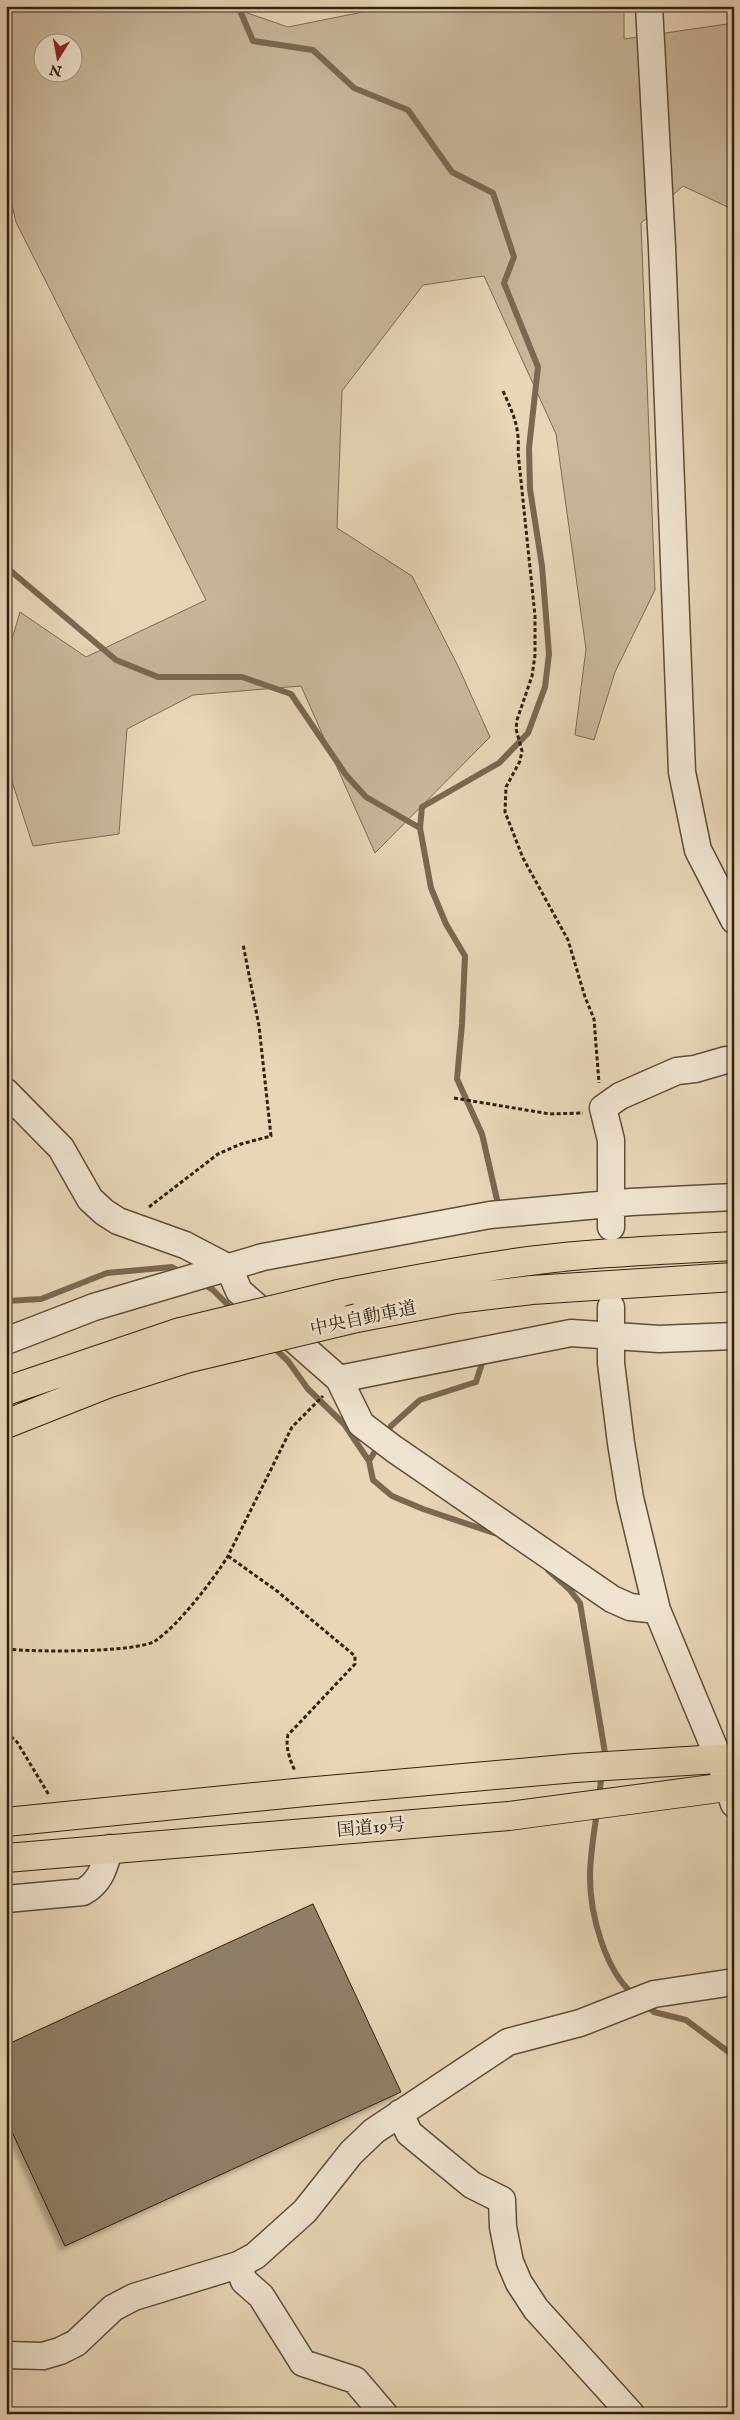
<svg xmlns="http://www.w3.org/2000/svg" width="740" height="2420" viewBox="0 0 740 2420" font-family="'IM FELL English','Noto Serif JP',serif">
<defs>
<filter id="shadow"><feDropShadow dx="-4.5" dy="4.5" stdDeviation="2.5" flood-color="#0004"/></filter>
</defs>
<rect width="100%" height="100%" fill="#e8d6b7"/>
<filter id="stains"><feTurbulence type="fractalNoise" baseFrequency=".004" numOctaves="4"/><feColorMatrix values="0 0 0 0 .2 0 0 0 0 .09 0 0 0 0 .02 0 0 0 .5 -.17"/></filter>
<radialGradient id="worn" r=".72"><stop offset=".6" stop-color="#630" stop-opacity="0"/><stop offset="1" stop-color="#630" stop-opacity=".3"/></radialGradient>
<path fill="#c9b79b" stroke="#7d6c56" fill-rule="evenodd" d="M6,6H227L288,27L393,6H528L539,12L547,6H624V39L734,23V210L683,186L641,223L655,590L615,672L594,740L575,735L586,649L556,434L484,276L423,285L342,391L337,528L412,576L458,666L490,737L375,853L301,686L193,695L127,729L119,834L33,846L6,763V659L20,612L86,657L206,600L16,222L6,179ZM42,42H72V72H42Z"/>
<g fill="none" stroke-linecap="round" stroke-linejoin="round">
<path stroke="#7a6853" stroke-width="6" d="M238,6L253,41L313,50L354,88L408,110L452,172L493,193L514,257L504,283L538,367L529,448L530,489L542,566L549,654L545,687L528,733L499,763L422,807L420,828L431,888L446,924L465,956L462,1024L457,1079L482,1134L498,1204
M6,567L116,660L158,677H242L291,694L346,775L366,797L420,828
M201,1283L212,1289L235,1312
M6,1301L41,1299L107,1273L172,1267L181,1272
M272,1346L288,1361L308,1389L344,1424L369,1461L373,1480L392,1496L423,1509L494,1533
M386,1435L391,1426L420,1400L476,1382L484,1357
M369,1461L379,1445
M548,1570L569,1589L580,1603L605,1753L604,1760
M599,1797L602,1772
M597,1812C594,1833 590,1855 590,1877C590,1914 605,1971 634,1995
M645,2005L654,2012L686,2020L734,2056"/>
</g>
<path fill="#907f67" stroke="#312111" filter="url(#shadow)" d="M313,1904L401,2092L65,2246L6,2119V2045Z"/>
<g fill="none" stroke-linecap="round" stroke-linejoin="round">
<g stroke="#5f4e3a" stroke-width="29">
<path id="minor" d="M649,6L662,247L682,772L698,850L734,920
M6,1092L61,1148L90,1199L104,1212L118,1221L185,1245L229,1268L239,1291L339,1379L361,1424L394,1449L612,1599L630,1607L657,1610
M611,1227V1140L603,1108L620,1096L677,1071L695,1069L726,1060H734
M611,1307V1363L621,1443L630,1498L657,1610L719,1759L734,1804
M6,1341L94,1307L263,1257L490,1215L631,1202L734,1197
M339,1379L571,1333L659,1339L734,1336
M6,1899L83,1892C101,1882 104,1867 110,1848
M400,2113L409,2133L472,2185L502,2200L503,2227L510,2262L519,2283L536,2309L631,2414
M238,2265L244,2281L261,2296L303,2363L355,2380L384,2414
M6,2355L43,2356L60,2351L76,2343L113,2308L134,2297L238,2265L255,2256L305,2211L351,2153L374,2131L508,2042L580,2023L654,1994L734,1982"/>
</g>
<g stroke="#312111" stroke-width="30">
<path id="highway" d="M338,1294C401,1282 465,1269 529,1261C597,1252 665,1250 734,1246
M357,1318L456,1299L532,1290L734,1277
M6,1391L180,1332
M6,1424L107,1384L186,1359
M6,1822L305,1792L575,1768L734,1758
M6,1858L509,1816L734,1786"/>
</g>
<path stroke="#312111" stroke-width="3" stroke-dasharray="4 2.5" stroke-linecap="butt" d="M503,391C513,413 520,428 518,452L535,616V655L532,676L517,720L516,729L522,751L520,761L506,787L505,812L523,858L568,940L585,997L594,1019L599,1083
M454,1098L550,1114L583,1113
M149,1207L218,1154L241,1144L271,1136L259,1026L243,944
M228,1556L277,1591L355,1656V1664L288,1735C285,1747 290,1760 295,1771
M6,1649C33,1652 135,1653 155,1641C178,1626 214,1579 228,1556L292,1427L323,1396
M6,1732L17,1742L49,1795"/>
<use href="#minor" stroke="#f0e4d0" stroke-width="26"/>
<use href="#highway" stroke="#e8d6b7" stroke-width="28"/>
<g stroke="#312111" stroke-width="30" stroke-linecap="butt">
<path id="highway-bridge" d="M180,1332L338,1294
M186,1359L357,1318"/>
</g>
<use href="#highway-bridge" stroke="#e8d6b7" stroke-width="28"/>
</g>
<g text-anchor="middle" stroke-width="5" stroke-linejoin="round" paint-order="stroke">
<g font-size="18" fill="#312111" stroke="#f0e4d0">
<text transform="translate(363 1318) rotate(-12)" y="6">中央自動車道</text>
<text transform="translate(371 1827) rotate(-5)" y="6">国道19号</text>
</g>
</g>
<rect width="740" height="2420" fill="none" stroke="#e8d6b7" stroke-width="25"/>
<rect x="8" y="8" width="725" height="2405" fill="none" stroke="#312111" stroke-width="2.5"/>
<rect x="12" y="12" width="715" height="2395" fill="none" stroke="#312111"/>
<g transform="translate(58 58) rotate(191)"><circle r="24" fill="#f0e4d0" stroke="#a49684"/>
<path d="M0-4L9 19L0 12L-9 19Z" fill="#8f2418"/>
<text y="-8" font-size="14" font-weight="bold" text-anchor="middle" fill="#312111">N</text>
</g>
<rect width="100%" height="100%" filter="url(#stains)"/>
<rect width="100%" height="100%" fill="url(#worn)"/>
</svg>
